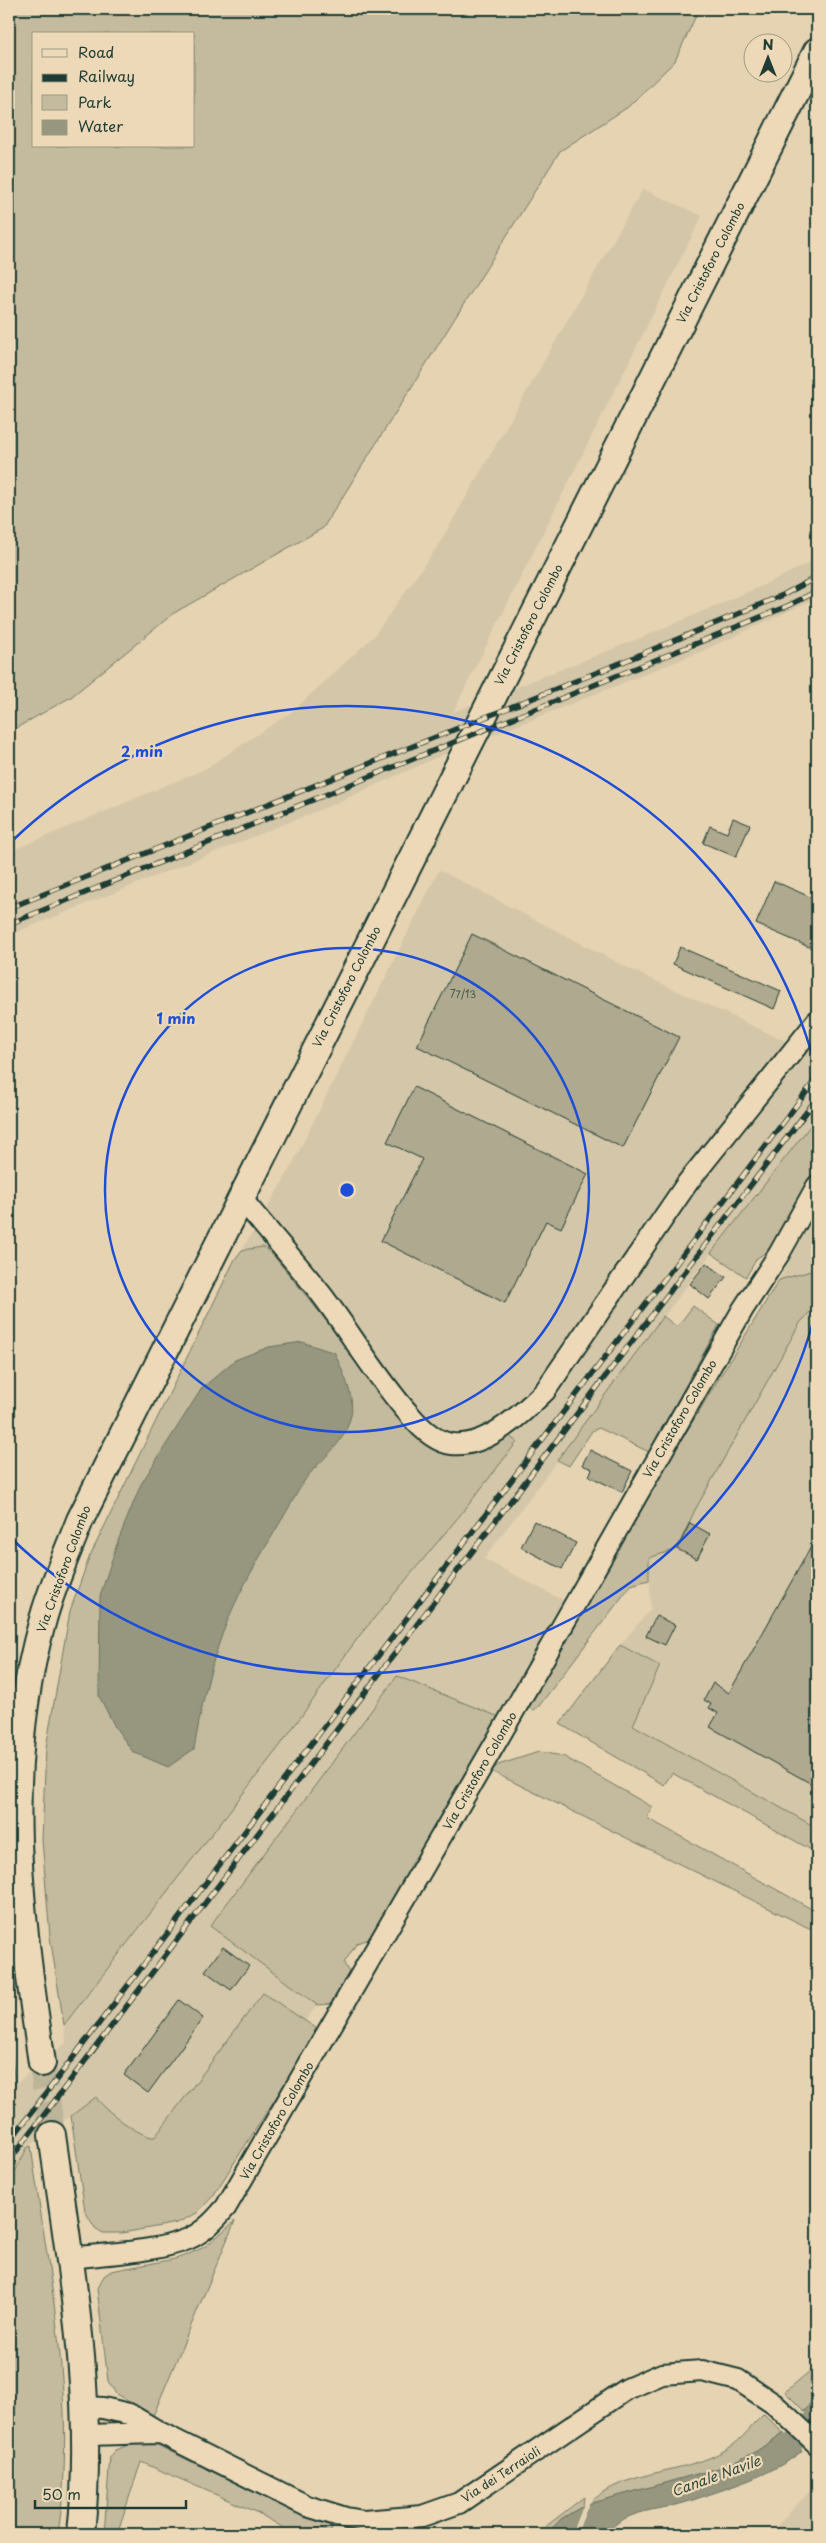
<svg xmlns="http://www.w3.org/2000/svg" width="826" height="2543" viewBox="0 0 826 2543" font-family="'Playpen Sans',sans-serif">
<rect width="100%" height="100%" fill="#e5d3b2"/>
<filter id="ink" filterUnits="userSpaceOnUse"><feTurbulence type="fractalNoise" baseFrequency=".02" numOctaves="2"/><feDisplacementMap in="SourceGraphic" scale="10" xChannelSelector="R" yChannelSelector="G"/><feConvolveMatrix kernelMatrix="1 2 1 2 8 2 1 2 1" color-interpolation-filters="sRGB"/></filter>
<g filter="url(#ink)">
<path fill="#d4c6a8" d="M643,189L702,216L453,712L643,637L764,585L817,559V598L702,651L431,760L327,807L9,935V852L205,769L293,711L374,636L438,546Z
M439,870L632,970L813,1054L817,1049V1117L711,1253L484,1559L564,1601L499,1717L210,1925L317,2005L198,2169L167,2192L95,2098L27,2148L9,2184V2089L66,2043L64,2025L279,1747L360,1635L466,1508L517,1442L504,1432L426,1439L263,1247L242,1250L288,1173Z
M817,1210V1828L633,1725L660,1666L620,1645L651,1609L646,1498L779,1280Z
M817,2483V2534H770Z"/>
<path fill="#c4ba9d" stroke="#727c68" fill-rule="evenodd" d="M9,9H699L675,61L628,107L560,151L323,528L174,613L71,697L9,732ZM34,34H194V146H34Z
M817,1117V1172L775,1247L757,1258L746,1277L711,1253Z
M263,1247L273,1255L403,1415L426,1439L504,1432L517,1442L466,1508L360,1635L279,1747L64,2025L50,1937L42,1840L46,1748L70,1611L89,1558L235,1259L242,1250Z
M817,1259V1304L800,1323L695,1510L677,1549L649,1558V1580L631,1585L539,1706L534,1710L530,1709L528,1706L646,1498L779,1280L811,1271Z
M693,1306L719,1325L649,1452L599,1428L592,1431L569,1466L557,1460L663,1316L677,1327Z
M620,1645L660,1666L633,1725L817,1828V1853L672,1773L664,1785L560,1724Z
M397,1676L499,1717L372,1938L357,1943L344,1963L350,1975L333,2004L317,2005L210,1926Z
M539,1752L563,1756L652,1807L647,1818L817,1912V1932L491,1771L498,1765Z
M263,1993L319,2030L213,2196L197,2213L177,2223L122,2233H103L95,2228L85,2211L71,2116L96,2097C102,2108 142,2139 155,2137Z
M9,2033L15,2084L9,2089Z
M31,2146C48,2274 78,2405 58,2534H9V2184L27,2148Z
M235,2221L153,2416L116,2394L108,2381L97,2288L104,2276L111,2271L175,2259L189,2254L206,2246Z
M817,2365V2395L804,2411L785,2392Z
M764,2414L783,2433L754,2453L726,2466L589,2504C621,2471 678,2474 718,2454C741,2443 746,2431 764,2414Z
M137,2442L153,2443L297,2513L333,2527L329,2534H294L258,2513L141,2462L117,2534H104L110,2456L115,2450Z
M584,2497L583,2506L561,2519L547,2534H536Z"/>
<path fill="#979780" stroke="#677362" d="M302,1342L335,1353C342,1371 355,1395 351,1415C343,1451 315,1460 300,1488C274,1535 242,1581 223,1632C209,1670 201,1709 194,1749L168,1767L133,1752L115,1727L99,1696L100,1596L118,1541L141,1484L202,1388L235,1360L269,1347Z
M817,2395V2423L804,2411Z
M783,2433L802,2451C771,2476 727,2488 690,2501C665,2510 622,2509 607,2534H577L589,2504L726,2466L754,2453Z
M583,2506L572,2534H547L561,2519Z"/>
<path fill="#e5d3b2" d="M593,2499L589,2504L577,2534H572L584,2503L585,2506Z"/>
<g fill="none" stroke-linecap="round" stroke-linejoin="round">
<path stroke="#979780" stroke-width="21" d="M769,2458L793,2443L817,2416"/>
</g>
<path fill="#aea98f" stroke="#1f3d34" d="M733,818L750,825L736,857L703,843L710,826L727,833Z
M774,881L817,900V929L809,947L756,924Z
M472,934L679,1037L623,1148L417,1046Z
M680,947L781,991L774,1009L673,964Z
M414,1087L588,1174L561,1228L546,1221L505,1303L381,1241L422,1159L387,1142Z
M706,1263L726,1277L709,1299L690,1284Z
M590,1450L632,1471L622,1492L589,1476L592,1469L582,1465Z
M534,1521L576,1543L562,1569L521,1547Z
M690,1523L710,1534L697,1559L677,1549Z
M817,1536V1787L710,1727L718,1713L709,1708L711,1704L704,1700L713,1683L729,1693Z
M656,1616L675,1625L665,1645L646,1636Z
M223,1947L249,1966L231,1990L205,1971Z
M179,2000L203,2018L148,2093L124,2075Z"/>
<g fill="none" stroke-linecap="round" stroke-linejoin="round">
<path stroke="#bdb599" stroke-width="26" stroke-dasharray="26 13" stroke-linecap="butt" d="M42,2063L52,2135"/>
<g stroke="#1f3d34" stroke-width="24">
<path id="minor" d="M241,1198C267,1230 295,1261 321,1294C351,1333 376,1377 409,1414C419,1426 435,1442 452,1444C486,1448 523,1413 545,1391L688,1182L817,1021
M69,2258C104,2254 157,2252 188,2239C204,2232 215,2220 226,2207L507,1723L743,1309L779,1254L817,1186
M86,2407L103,2408L129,2414L161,2433L307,2506L346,2518L364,2521L422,2516L459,2503L627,2389L662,2374L702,2371L738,2380L774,2404L817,2444
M86,2435L159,2433"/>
</g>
<g stroke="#1f3d34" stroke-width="30">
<path id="major" d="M42,2063C20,1912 0,1773 42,1623C51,1588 67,1554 80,1520L817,51
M52,2135C71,2269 95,2398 81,2534"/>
</g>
<use href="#minor" stroke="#edd9b7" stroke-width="20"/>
<use href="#major" stroke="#edd9b7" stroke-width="26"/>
<g stroke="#1f3d34" stroke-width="5.5">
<path id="rail" d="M9,908L613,666L783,595L817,577
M9,924L790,605L817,591
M9,2142L817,1078
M9,2161L817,1098"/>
</g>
<use href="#rail" stroke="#edd9b7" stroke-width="4" stroke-dasharray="11" stroke-linecap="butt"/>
</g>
</g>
<g fill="none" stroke="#1d4ed8" stroke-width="2.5">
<circle cx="347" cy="1190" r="242"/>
<path d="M817 1307A484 484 0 0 1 11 1538M11 842A484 484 0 0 1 817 1073"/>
</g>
<g text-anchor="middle" stroke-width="4.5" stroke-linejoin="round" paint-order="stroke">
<g font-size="10" fill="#43584b">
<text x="463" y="998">77/13</text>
</g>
<g font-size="12" fill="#1f3d34" stroke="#edd9b7">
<text transform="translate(711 263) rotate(-63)" y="4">Via Cristoforo Colombo</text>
<text transform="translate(529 625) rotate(-63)" y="4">Via Cristoforo Colombo</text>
<text transform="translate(347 987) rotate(-63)" y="4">Via Cristoforo Colombo</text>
<text transform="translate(680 1419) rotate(-60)" y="4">Via Cristoforo Colombo</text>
<text transform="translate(64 1569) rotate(-70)" y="4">Via Cristoforo Colombo</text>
<text transform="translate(480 1771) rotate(-60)" y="4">Via Cristoforo Colombo</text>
<text transform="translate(277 2121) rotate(-60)" y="4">Via Cristoforo Colombo</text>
<text transform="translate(501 2475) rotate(-33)" y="4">Via dei Terraioli</text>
</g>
<g font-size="14" font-style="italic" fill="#314a3f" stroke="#edd9b7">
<text transform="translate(716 2476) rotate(-20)" y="5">Canale Navile</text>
</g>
</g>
<circle cx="347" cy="1190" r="8" fill="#1d4ed8" stroke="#edd9b7" stroke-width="2.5"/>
<g font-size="15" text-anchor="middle" font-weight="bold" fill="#1d4ed8" stroke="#edd9b7" stroke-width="4.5" stroke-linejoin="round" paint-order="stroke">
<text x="142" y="757">2 min</text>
<text x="176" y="1024">1 min</text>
</g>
<rect width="826" height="2543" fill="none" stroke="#edd9b7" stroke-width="30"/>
<rect x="15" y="15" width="796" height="2513" fill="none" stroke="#1f3d34" stroke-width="2" filter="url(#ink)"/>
<rect x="32" y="32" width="162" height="115" fill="#edd9b7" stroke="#9b9b83"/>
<rect x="42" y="49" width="25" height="8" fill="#edd9b7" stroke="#9b9b83"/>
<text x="78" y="58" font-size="15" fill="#1f3d34">Road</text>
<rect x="42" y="74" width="25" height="8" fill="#1f3d34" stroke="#9b9b83"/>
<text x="78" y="82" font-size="15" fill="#1f3d34">Railway</text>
<rect x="42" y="95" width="25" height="15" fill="#c4ba9d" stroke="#9b9b83"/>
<text x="78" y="108" font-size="15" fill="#1f3d34">Park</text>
<rect x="42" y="120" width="25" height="15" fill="#979780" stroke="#9b9b83"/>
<text x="78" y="132" font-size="15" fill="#1f3d34">Water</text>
<g transform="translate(768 58)"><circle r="24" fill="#edd9b7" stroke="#9b9b83"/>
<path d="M0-4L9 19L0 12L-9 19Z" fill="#1f3d34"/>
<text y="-8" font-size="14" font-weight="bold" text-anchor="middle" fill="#1f3d34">N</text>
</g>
<path d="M35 2500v8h151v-8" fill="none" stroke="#1f3d34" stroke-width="2.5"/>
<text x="42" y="2500" font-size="15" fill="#1f3d34" stroke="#edd9b7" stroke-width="4" paint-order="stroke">50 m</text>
</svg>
